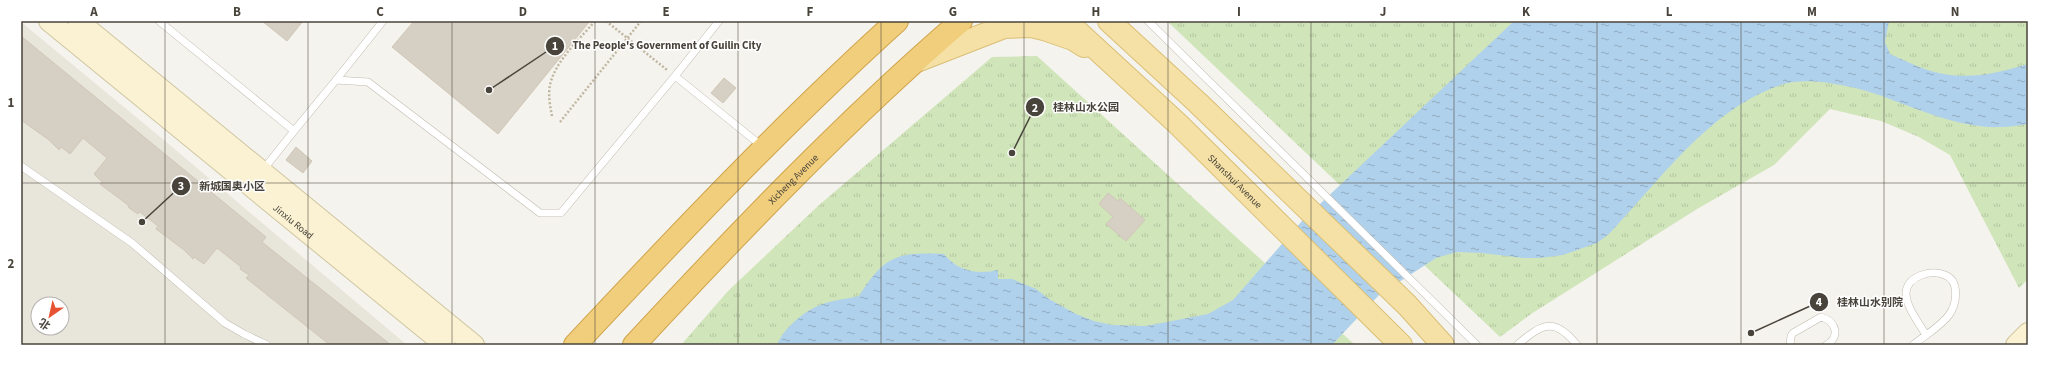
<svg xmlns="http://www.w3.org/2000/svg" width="2049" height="366" viewBox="0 0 2049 366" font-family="'Source Sans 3','Noto Sans SC',sans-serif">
<defs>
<pattern id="park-tufts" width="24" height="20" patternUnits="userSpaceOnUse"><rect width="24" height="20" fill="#d0e5ba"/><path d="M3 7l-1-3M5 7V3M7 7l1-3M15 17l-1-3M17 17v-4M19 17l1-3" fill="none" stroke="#b4c6a1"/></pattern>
<pattern id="water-ripples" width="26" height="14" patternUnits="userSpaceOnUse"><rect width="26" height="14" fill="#b0d1eb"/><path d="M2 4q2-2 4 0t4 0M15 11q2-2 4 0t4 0" fill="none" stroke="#91abc0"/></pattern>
</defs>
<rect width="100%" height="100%" fill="#f5f3ed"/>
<path fill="#e8e5db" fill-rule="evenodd" d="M21,22L165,141L407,345H21ZM38,304H62V328H38Z"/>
<path fill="url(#park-tufts)" d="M1167,21H2028V279L2019,288L1950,155L1919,137L1881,121L1830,109L1774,165L1697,209L1531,314L1500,337Z
M1037,56L1355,345H681L728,291L818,206L992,57Z"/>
<path fill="url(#water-ripples)" d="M1514,21H1889L1885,42L1890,54C1906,61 1923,70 1939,73C1970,80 1999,73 2028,64V124C2019,125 2010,127 2001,127C1962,129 1917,109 1882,96C1857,87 1809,76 1784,84C1709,108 1661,180 1609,234L1597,243L1563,255L1540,258H1523L1482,253L1457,252L1436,258L1379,295L1332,345H777C784,328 803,312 820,305C832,300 847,299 859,296C885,255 897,252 944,254C957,271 978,275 998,270V279H1012L1036,289L1049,299L1076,314L1094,321L1112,325L1146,326L1208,314L1233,300L1302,221Z"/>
<path fill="#d6cfc3" stroke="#d0c7b7" d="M262,21H303L287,41Z
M414,21H590L498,134L392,47Z
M21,36L266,237L262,242L391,345H330L246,278L249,275L240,269L241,267L217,248L204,264L194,257L193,259L184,250L156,229L158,226L140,212L138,214L129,208L128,205L100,184L102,182L94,174L107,158L83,138L70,154L61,147L59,150L49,140L21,120Z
M724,78L736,88L723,103L711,93Z
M296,147L312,161L303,173L286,160Z
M1108,193L1118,201L1120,198L1145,220L1126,241L1106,224L1113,217L1099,204Z"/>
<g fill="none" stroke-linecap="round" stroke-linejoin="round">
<g stroke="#c0bbb0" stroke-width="8">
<path id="lane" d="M159,21L294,131L336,80L368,82L540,213H561L675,76
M719,21L675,76L763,147
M1148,21L1477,345
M336,80L383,21
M21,166L132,243L225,323L244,334L267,345
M263,170L294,131
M1517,345C1542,324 1554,316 1577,345
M1790,345L1791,336L1793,333L1821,317C1836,321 1841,337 1826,345
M1913,345C1924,336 1940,327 1949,315C1957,304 1960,281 1945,275C1931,269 1907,276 1906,293C1906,307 1919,323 1926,335"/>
</g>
<g stroke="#d0c5a1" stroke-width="22">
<g id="secondary">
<path id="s1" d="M49,21L445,345"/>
<path d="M78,21L474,345"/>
<path d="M2016,345L2028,333"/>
</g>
</g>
<g stroke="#dabf76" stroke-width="24">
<g id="primary">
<path id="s2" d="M1066,21L1178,124L1401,345"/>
<path d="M1109,21L1198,103L1407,305L1443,345"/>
<path d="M919,60L1004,27L1031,26L1044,29L1073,39L1084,46"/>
</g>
</g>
<g stroke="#d0a44c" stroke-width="24">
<g id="highway">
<path d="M575,345C679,234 784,123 897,21"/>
<path id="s3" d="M634,345C737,234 846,120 961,21"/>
</g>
</g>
<path stroke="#c0b7a2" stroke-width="2.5" stroke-dasharray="2 2" stroke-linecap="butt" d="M606,21L667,70
M552,116C550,106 548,95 550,85C555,61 580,39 595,21
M560,122L641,21"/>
<use href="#lane" stroke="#fff" stroke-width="7"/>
<use href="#secondary" stroke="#faf2d2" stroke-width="20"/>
<use href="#primary" stroke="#f5e1a5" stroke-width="22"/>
<use href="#highway" stroke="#f1ce7c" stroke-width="22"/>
</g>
<path fill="none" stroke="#49443b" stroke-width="1" stroke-opacity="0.55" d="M165,21V345M308,21V345M452,21V345M595,21V345M738,21V345M881,21V345M1024,21V345M1168,21V345M1311,21V345M1454,21V345M1597,21V345M1741,21V345M1884,21V345M21,183H2028"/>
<g text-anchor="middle" stroke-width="3" stroke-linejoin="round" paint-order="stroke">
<g font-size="10" fill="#49443b" stroke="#fff">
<text dy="4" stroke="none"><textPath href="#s3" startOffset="230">Xicheng Avenue</textPath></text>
<text dy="4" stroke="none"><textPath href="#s2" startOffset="233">Shanshui Avenue</textPath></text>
<text dy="4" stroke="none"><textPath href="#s1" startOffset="316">Jinxiu Road</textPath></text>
</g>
</g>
<path fill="none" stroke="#49443b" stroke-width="1.5" d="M489 90L555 46M1012 153L1035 107M142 222L181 186M1751 333L1819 302"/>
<g fill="#49443b" stroke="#fff" stroke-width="1.5">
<circle cx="489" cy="90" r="4"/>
<circle cx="1012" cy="153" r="4"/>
<circle cx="142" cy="222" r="4"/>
<circle cx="1751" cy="333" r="4"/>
<circle cx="555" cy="46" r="10"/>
<circle cx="1035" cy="107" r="10"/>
<circle cx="181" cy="186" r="10"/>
<circle cx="1819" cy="302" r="10"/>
</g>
<g font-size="12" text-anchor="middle" font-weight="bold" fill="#fff">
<text x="555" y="50">1</text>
<text x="1035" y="112">2</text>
<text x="181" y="190">3</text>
<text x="1819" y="306">4</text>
</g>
<g font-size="11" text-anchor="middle" font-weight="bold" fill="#49443b" stroke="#fff" stroke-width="3" stroke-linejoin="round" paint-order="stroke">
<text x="667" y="49">The People's Government of Guilin City</text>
<text x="1086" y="111">桂林山水公园</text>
<text x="232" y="190">新城国奥小区</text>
<text x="1870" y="306">桂林山水别院</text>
</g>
<rect width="2049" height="366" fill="none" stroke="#ffffff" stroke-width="44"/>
<g transform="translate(50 316) rotate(214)"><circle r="19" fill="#ffffff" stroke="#b6b4b1"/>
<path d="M0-3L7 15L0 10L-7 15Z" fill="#e75332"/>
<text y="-6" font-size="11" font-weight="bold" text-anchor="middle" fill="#49443b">北</text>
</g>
<rect x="22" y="22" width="2005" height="322" fill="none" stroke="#49443b" stroke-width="1.5"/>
<g font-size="13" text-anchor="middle" font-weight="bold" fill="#49443b">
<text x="94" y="16">A</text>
<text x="237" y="16">B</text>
<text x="380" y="16">C</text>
<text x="523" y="16">D</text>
<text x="666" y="16">E</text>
<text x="810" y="16">F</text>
<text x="953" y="16">G</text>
<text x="1096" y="16">H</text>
<text x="1239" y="16">I</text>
<text x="1383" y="16">J</text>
<text x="1526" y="16">K</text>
<text x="1669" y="16">L</text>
<text x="1812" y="16">M</text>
<text x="1955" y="16">N</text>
<text x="11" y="107">1</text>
<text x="11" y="268">2</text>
</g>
</svg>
